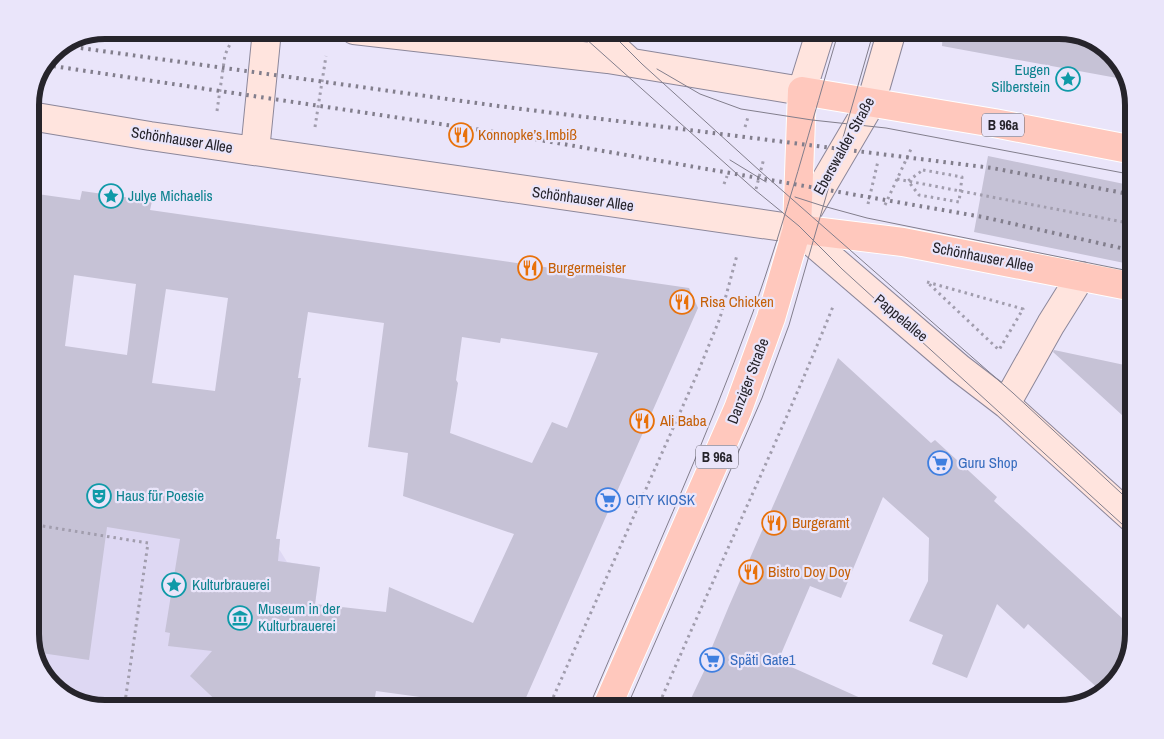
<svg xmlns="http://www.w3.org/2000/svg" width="1164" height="739" viewBox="0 0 1164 739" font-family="'Archivo Narrow',sans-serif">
<rect width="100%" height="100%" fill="#eae5fa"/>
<path fill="#ded8f3" d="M30,456L234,533L280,539L279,549L287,562L320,567L310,643L293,709H105L64,697L40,671L30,639Z"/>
<path fill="#c6c2d6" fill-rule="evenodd" d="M943,30H1059L1100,42L1124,67L1128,80L942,46Z
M988,156L1134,186V265L974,232Z
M82,191L152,201L150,210L689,288L698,308L521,709H438L442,700L376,691L373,709H225L190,676L212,651L168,646L170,633L165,632L180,539L107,527L89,660L34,652L30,639V193L80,200ZM74,275L136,284L127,355L65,346ZM166,289L228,298L215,391L152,383ZM308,312L384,323L368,447L408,453L403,496L514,534L473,623L389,587L386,612L315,604L320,567L278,561L280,539H276L301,378H298ZM462,337L500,343L501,338L598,353L567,428L552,422L532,463L450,433L458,383L456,380Z
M1054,350L1134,367V426L1053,352Z
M838,358L931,443L935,440L970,472L997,497L994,501L1134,629V634L1122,675L1103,693L1028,624L1024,629L997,604L967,678L932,664L943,635L909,621L928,581L929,538L883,497L841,598L810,586L778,661L885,709H686L707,665L705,664L729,606Z"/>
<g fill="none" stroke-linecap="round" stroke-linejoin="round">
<g stroke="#8c879a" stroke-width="30">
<path id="secondary" d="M354,30L608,59L802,91L821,30
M595,30L630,62
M30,116L150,136L797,229
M255,151L267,30
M797,229L959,368L1006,404L1134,520
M797,229L871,103L892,30
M1006,404L1051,324L1081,276"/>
</g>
<g stroke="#fff" stroke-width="30">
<path id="primary" d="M797,229L903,242L1134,287
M606,709L738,409L771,318L797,229L802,91L994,123L1134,150"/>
</g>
<path stroke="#a19dad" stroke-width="3" stroke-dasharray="2.5 4" stroke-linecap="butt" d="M217,111L225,55L230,44
M315,127L326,56
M745,127L748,117
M923,170L962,177L959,202L919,195L908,181Z
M897,179L1134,224
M724,184L727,176
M756,189L764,158
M868,204L878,161
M885,205L912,147
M927,282L1023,309L999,350Z
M1125,322L1134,324
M30,524L148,543L124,709
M548,709L698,372L720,318L737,255
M657,709C715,573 779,441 834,304"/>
<use href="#secondary" stroke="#ffe4de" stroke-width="28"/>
<use href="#primary" stroke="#ffc8bd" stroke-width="28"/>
<path stroke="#827e8c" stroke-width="1" d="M576,30L755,190L799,226L842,269L1134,535
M608,30L642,64L760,171L1013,393L1134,505
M657,69L700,94L741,109L812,120L886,128L1134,175
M730,160L766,182
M795,197L823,206L867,218L1134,272
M588,709C644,577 704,446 753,312C786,219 811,124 839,30
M626,709L762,398L789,325L874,30"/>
<path stroke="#827e8c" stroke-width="4" stroke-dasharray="2.5 5" stroke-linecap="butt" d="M66,46L498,106L992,168L1134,195
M46,65L494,132L983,217L1134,251"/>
</g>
<defs>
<g id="sight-ring" transform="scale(1.25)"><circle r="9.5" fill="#eae5fa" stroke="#0f9aa8" stroke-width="1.5"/><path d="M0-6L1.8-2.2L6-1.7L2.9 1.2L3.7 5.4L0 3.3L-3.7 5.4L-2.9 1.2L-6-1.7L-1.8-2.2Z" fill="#0f9aa8"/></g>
<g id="restaurant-ring" transform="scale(1.25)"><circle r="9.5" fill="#eae5fa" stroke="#e8710a" stroke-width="1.5"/><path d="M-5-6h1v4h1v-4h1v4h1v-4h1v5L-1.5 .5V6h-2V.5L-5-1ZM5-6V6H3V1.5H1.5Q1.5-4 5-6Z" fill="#e8710a"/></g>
<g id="supermarket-ring" transform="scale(1.25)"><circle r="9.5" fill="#eae5fa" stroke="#3f7fe0" stroke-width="1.5"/><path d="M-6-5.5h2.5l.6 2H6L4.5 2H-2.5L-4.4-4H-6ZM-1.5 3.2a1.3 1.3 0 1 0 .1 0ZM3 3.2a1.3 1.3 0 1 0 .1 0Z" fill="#3f7fe0"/></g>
<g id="theatre-ring" transform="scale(1.25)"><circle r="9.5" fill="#eae5fa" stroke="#0f9aa8" stroke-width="1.5"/><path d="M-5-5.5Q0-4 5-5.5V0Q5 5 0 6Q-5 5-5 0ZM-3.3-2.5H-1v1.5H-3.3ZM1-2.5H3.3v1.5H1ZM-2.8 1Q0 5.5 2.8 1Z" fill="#0f9aa8"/></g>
<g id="museum-ring" transform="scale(1.25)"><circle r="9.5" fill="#eae5fa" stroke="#0f9aa8" stroke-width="1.5"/><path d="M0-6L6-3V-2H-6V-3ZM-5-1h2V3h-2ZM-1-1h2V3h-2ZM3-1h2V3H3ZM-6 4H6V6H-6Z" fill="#0f9aa8"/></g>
</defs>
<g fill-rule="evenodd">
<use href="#sight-ring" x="1068" y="79"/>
<use href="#restaurant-ring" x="461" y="135"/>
<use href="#sight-ring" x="111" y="196"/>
<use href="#restaurant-ring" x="530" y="268"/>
<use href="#restaurant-ring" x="682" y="302"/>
<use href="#restaurant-ring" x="642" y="421"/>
<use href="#supermarket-ring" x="940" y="463"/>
<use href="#theatre-ring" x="99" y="496"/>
<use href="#supermarket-ring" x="608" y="500"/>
<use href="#restaurant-ring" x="774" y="523"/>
<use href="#restaurant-ring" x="751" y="572"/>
<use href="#sight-ring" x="174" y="585"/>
<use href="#museum-ring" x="240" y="618"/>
<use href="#supermarket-ring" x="712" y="660"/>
</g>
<g text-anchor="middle" stroke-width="4.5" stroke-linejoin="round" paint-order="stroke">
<g fill="#eae5fa" stroke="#615e69" stroke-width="1">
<rect x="982" y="113.5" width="42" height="23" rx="4"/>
<rect x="696" y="445.5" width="42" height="23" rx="4"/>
</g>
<g font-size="14" font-weight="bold" fill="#26242b">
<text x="1003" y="130">B 96a</text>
<text x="717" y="462">B 96a</text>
</g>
<g font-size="15" fill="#0d838f" stroke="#eae5fa" text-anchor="start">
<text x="1050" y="75" text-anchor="end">Eugen<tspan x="1050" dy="17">Silberstein</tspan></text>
<text x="128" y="201">Julye Michaelis</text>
<text x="116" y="501">Haus für Poesie</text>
<text x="192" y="590">Kulturbrauerei</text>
<text x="258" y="614">Museum in der<tspan x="258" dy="17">Kulturbrauerei</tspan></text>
</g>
<g font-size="15" fill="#c56008" stroke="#eae5fa" text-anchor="start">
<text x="478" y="140">Konnopke’s Imbiß</text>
<text x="548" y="273">Burgermeister</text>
<text x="700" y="307">Risa Chicken</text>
<text x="660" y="426">Ali Baba</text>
<text x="792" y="528">Burgeramt</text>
<text x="768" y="577">Bistro Doy Doy</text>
</g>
<g font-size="15" fill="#26242b" stroke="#eae5fa">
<text transform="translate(182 140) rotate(9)" y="5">Schönhauser Allee</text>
<text transform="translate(844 146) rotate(-61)" y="5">Eberswalder Straße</text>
<text transform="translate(583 199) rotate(8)" y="5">Schönhauser Allee</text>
<text transform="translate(983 257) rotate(11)" y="5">Schönhauser Allee</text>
<text transform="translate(901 318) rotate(40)" y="5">Pappelallee</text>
<text transform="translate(748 381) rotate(-69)" y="5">Danziger Straße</text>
</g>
<g font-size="15" fill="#366cbe" stroke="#eae5fa" text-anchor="start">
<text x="958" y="468">Guru Shop</text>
<text x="626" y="505">CITY KIOSK</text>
<text x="730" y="665">Späti Gate1</text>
</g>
</g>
<path d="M0 0H1164V739H0ZM105 39H1059A66 66 0 0 1 1125 105V634A66 66 0 0 1 1059 700H105A66 66 0 0 1 39 634V105A66 66 0 0 1 105 39Z" fill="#eae5fa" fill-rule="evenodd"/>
<path fill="none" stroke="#26242b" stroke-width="6" d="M105 39H1059A66 66 0 0 1 1125 105V634A66 66 0 0 1 1059 700H105A66 66 0 0 1 39 634V105A66 66 0 0 1 105 39Z"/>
</svg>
